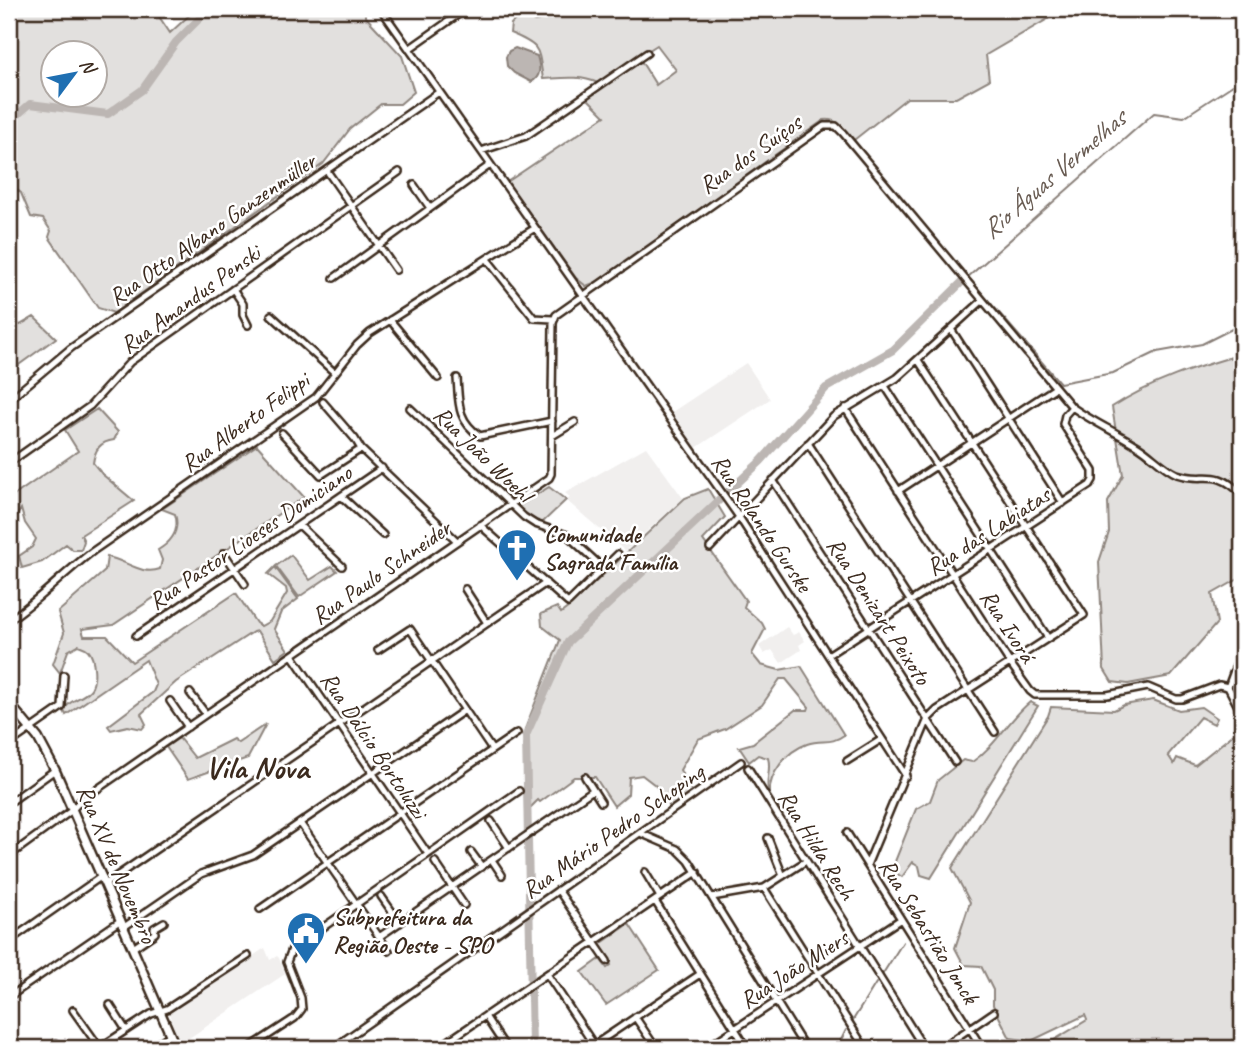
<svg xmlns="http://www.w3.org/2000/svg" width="1251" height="1057" viewBox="0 0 1251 1057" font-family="Caveat,sans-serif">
<rect width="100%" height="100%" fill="#fff"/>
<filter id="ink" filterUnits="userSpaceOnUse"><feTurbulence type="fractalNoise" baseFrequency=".0143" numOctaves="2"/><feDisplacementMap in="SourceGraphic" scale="14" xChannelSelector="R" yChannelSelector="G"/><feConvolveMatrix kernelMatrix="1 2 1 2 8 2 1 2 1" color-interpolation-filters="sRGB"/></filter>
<g filter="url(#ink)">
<path fill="#f1efee" d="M746,363L770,399L696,448L672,412Z
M646,447L683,498L625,551L567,501L570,497L565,493Z
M787,627L793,635L799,632L805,641L799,645L801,650L781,663L772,650L764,654L759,646Z
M265,948L270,960L277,956L279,958L285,974L180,1044L168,1011Z"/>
<path fill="#e2e0de" stroke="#8e857e" stroke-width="2" fill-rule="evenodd" d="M9,9H154L170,33L196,9H365V16L402,56L414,92L400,104H381L350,129L323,164L114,313L98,308L49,237L51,231L43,219L31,217L21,193L9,184ZM52,52H94V94H52Z
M553,9H1065L986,55L989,80L956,98H907L854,140C845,130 838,118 824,120L599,281L586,286L576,278L507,182L605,116L587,98L589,95L641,61L656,85L676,70L657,45L598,83C580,75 562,78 543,79C538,47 541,46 510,33L511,24L519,16L535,21L550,18Z
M9,305L14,321L20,325L34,317L56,338L9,372V369L13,366L9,359Z
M1242,354V577L1212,594L1217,623L1171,676L1128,684L1112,682L1104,669L1099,562L1109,532L1108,502L1123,475L1112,407C1152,381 1197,367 1242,354Z
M97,409L118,432L114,440C100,442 95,449 93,463L102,474L134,501L81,535L84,541L81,550H73L66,544L42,562L22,568L19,556L32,547L36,539L25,523L21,509L9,528V499L78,451L65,430Z
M257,445L304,497L113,625L82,629L84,636H107L132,662L236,593L256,623L261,626L270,621L287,593L286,588L268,574L275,567L298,599L281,612L274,629L288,650L275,659L257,631L253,632L176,682L141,714L146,724L142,729L128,726L111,730L108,726L153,692L156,685L146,660L66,715L64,711C69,699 82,699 90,690C97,682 95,658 88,650C85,647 83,647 78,645L68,651L60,673L53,664L64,633L58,612L105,571L107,557C126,560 141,576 160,569L162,560L158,550C173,541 180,530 175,514L162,509Z
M549,487L566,500L541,524L532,522L517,507Z
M708,489L725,517L703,540L746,601L744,607L762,623L765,629L752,654L761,665L779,670L801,666L844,735C831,745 823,739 807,744C787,751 769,773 769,795C764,781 772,771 768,758L758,755L749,762L739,747L753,743L795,710H808L809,707L786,679H780L762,705L725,729L698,739L680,770L693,793L673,807H670L655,785L642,775L629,777L628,794L614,806L595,777H574L540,802L538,800L526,812L525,729L560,640L542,626L541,614L557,607L561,613L569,607L685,498Z
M291,555L310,580L332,566L337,571L299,597L276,566Z
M1153,700L1179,710L1201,707L1217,718L1214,724L1200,717L1168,755L1174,764L1177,758L1195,765L1240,729L1242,734V1048H1041L1087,1020L1085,1015L1031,1041L1010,1038L993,1005V990L981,966L964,965L955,948L970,902L952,868L1048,716L1051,707L1114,710L1124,705Z
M1030,702L1038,706L931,878L921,875L919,866L913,862L902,877L893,871L894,864L916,809L930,801L938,780L963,760L972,762C996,746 1008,720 1030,702Z
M266,724L248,758L188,779L166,747L179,738L195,758L233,739L238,743Z
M629,924L659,970L606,1005L582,972L600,959L607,968L611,965L599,945Z"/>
<path fill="#bcb6b3" stroke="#887e77" stroke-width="2" d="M515,48L537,56C540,66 542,77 531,82L514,73L507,66L506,57L509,51Z"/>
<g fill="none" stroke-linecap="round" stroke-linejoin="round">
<path stroke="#887e77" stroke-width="2" d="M1242,79L1184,117L1154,113L968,277L1060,383L1113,373L1157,352L1202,344L1242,324
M882,975L903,942
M853,1020L876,983
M837,1048L846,1030"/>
<path stroke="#bcb6b3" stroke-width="8" d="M9,122L30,104L108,114L142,90L176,42L209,9
M532,1048L526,735L568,642L761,461L826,388L893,350L961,283"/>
<g stroke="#3b2a1e" stroke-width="10">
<path id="minor" d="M381,9L739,517L906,776
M409,49L466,9
M481,151L526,136L647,53
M327,171L396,270
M414,185L430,208
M487,259L534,318L553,319
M334,278L490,165
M233,289L243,304V315L248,325
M271,315L335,373
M390,320L438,378
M951,329L1063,503
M457,378C459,404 457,420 480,436L552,421
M885,386L1048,638
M9,400L71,348L439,92
M323,402L355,439L361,449L457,541
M410,408L524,517L535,524L567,535L603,568
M845,408L1010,663L1030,691L1035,695H1107L1148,687L1176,699H1182L1219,685L1228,687
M282,433L321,475L361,449
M552,436L575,422
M808,443L995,732
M9,463L90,406L130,362L399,172
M773,480L955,762
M898,491L1055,388
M341,496L383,535
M299,525L342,566
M480,525L568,603L618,554
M710,548L834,416L897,378L982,301
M224,553L245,584
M465,589L487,623
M9,620C39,600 64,573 93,551L316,397L357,345L370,333L535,228
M136,636L382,468
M1242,649L1228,687L1242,714
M378,650L410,629L492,750
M292,655L428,854
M828,655L1090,485L1093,480V471L1063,424L1065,415L1072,407
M190,693L206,714
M170,701L188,727
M9,744L62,707L64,675
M847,761L882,739
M748,768L924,1048
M585,777L601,802
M9,803L55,770
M491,821L509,848
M300,823L389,951
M640,833L677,849L689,861L805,1048
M847,833L982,1048
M768,838L783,876
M471,852L482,867
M9,856L71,811L80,801L549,478L551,474L553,323L556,315L824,126H836L843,133L1072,407C1093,422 1116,432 1138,446C1151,454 1163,468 1177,474C1206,484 1213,466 1242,494
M492,860L502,875
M435,862L464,905
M867,865L928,719L937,710L1084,615L918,360
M645,872L660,897
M105,884L546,583
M764,888L865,1048
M558,890L607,961
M381,896L400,923
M712,897L764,888L806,861
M655,901L747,1048
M260,909L517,733
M124,927L201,874L253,855L465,710
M379,937L593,790
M9,941L102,876
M133,948L155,933L154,928L164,922
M547,974L596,1048
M9,997L121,920
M110,1005L126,1030
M73,1010L100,1048
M485,1016L506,1048
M635,1017L656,1048
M56,1043L60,1048
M594,1045L700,974
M99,1048L151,1014L167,1009L248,956
M151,1048L170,1035
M249,1048L295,1018L302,1009L301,998L287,962L292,949L519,791
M333,1048L741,762
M438,1048L697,872
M706,1048L901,919
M941,1048L994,1012"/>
</g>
<g stroke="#3b2a1e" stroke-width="12">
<path id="major" d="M9,703L38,738L55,770L176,1048"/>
</g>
<use href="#minor" stroke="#fff" stroke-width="5"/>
<use href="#major" stroke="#fff" stroke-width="7"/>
</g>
</g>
<defs>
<g id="church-pin" transform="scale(2.0125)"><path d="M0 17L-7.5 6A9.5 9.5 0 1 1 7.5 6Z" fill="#1f6fb2" stroke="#fff"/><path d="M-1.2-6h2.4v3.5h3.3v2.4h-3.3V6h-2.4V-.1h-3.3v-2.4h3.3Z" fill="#fff"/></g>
<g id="civic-pin" transform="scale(2.0125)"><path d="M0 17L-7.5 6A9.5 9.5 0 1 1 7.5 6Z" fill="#1f6fb2" stroke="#fff"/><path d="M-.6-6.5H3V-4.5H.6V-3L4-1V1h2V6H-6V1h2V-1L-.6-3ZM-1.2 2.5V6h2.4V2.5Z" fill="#fff"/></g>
</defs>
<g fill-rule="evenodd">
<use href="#church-pin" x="517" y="548"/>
<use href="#civic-pin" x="306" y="931"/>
</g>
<g text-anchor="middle" stroke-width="5" stroke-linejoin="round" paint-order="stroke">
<g font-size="24" fill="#3b2a1e" stroke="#fff">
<text transform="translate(750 154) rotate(-35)" y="8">Rua dos Suíços</text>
<text transform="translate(212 229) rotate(-35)" y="8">Rua Otto Albano Ganzenmüller</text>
<text transform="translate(190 299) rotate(-36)" y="8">Rua Amandus Penski</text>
<text transform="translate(245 422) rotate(-36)" y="8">Rua Alberto Felippi</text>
<text transform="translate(483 454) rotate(44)" y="8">Rua João Woehl</text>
<text transform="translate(762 523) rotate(56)" y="8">Rua Rolando Gurske</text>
<text transform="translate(988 531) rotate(-33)" y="8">Rua das Labiatas</text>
<text transform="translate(250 537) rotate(-34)" y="8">Rua Pastor Lioeses Domiciano</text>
<text transform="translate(381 572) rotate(-35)" y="8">Rua Paulo Schneider</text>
<text transform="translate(879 611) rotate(57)" y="8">Rua Denizart Peixoto</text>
<text transform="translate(1008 626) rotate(57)" y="8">Rua Ivorá</text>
<text transform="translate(374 745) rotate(56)" y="8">Rua Dálcio Bortoluzzi</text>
<text transform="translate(613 831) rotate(-35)" y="8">Rua Mário Pedro Schoping</text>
<text transform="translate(817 845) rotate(58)" y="8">Rua Hilda Rech</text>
<text transform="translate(117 864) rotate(67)" y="8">Rua XV de Novembro</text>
<text transform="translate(929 931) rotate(58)" y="8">Rua Sebastião Jonck</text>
<text transform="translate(794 969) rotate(-33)" y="8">Rua João Miers</text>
</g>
<g font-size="24" font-weight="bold" fill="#3b2a1e" stroke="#fff" text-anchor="start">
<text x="544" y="542">Comunidade<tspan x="544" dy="28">Sagrada Família</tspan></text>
<text x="333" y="925">Subprefeitura da<tspan x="333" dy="28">Região Oeste - SPO</tspan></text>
</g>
<g font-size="26" font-style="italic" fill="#685b52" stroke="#fff">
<text transform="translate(1053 174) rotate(-41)" y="9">Rio Águas Vermelhas</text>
</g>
<g font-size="32" font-weight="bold" fill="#3b2a1e" stroke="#fff">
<text x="257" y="778">Vila Nova</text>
</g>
</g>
<rect width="1251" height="1057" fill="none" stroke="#fff" stroke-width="35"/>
<rect x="18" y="18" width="1216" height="1022" fill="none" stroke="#3b2a1e" stroke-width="2.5" filter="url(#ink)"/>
<g transform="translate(74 74) rotate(58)"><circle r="33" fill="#ffffff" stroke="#b1aaa5" stroke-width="2"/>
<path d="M0-5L12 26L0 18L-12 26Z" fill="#1f6fb2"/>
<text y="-10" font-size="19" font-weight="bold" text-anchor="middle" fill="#3b2a1e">N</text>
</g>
</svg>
